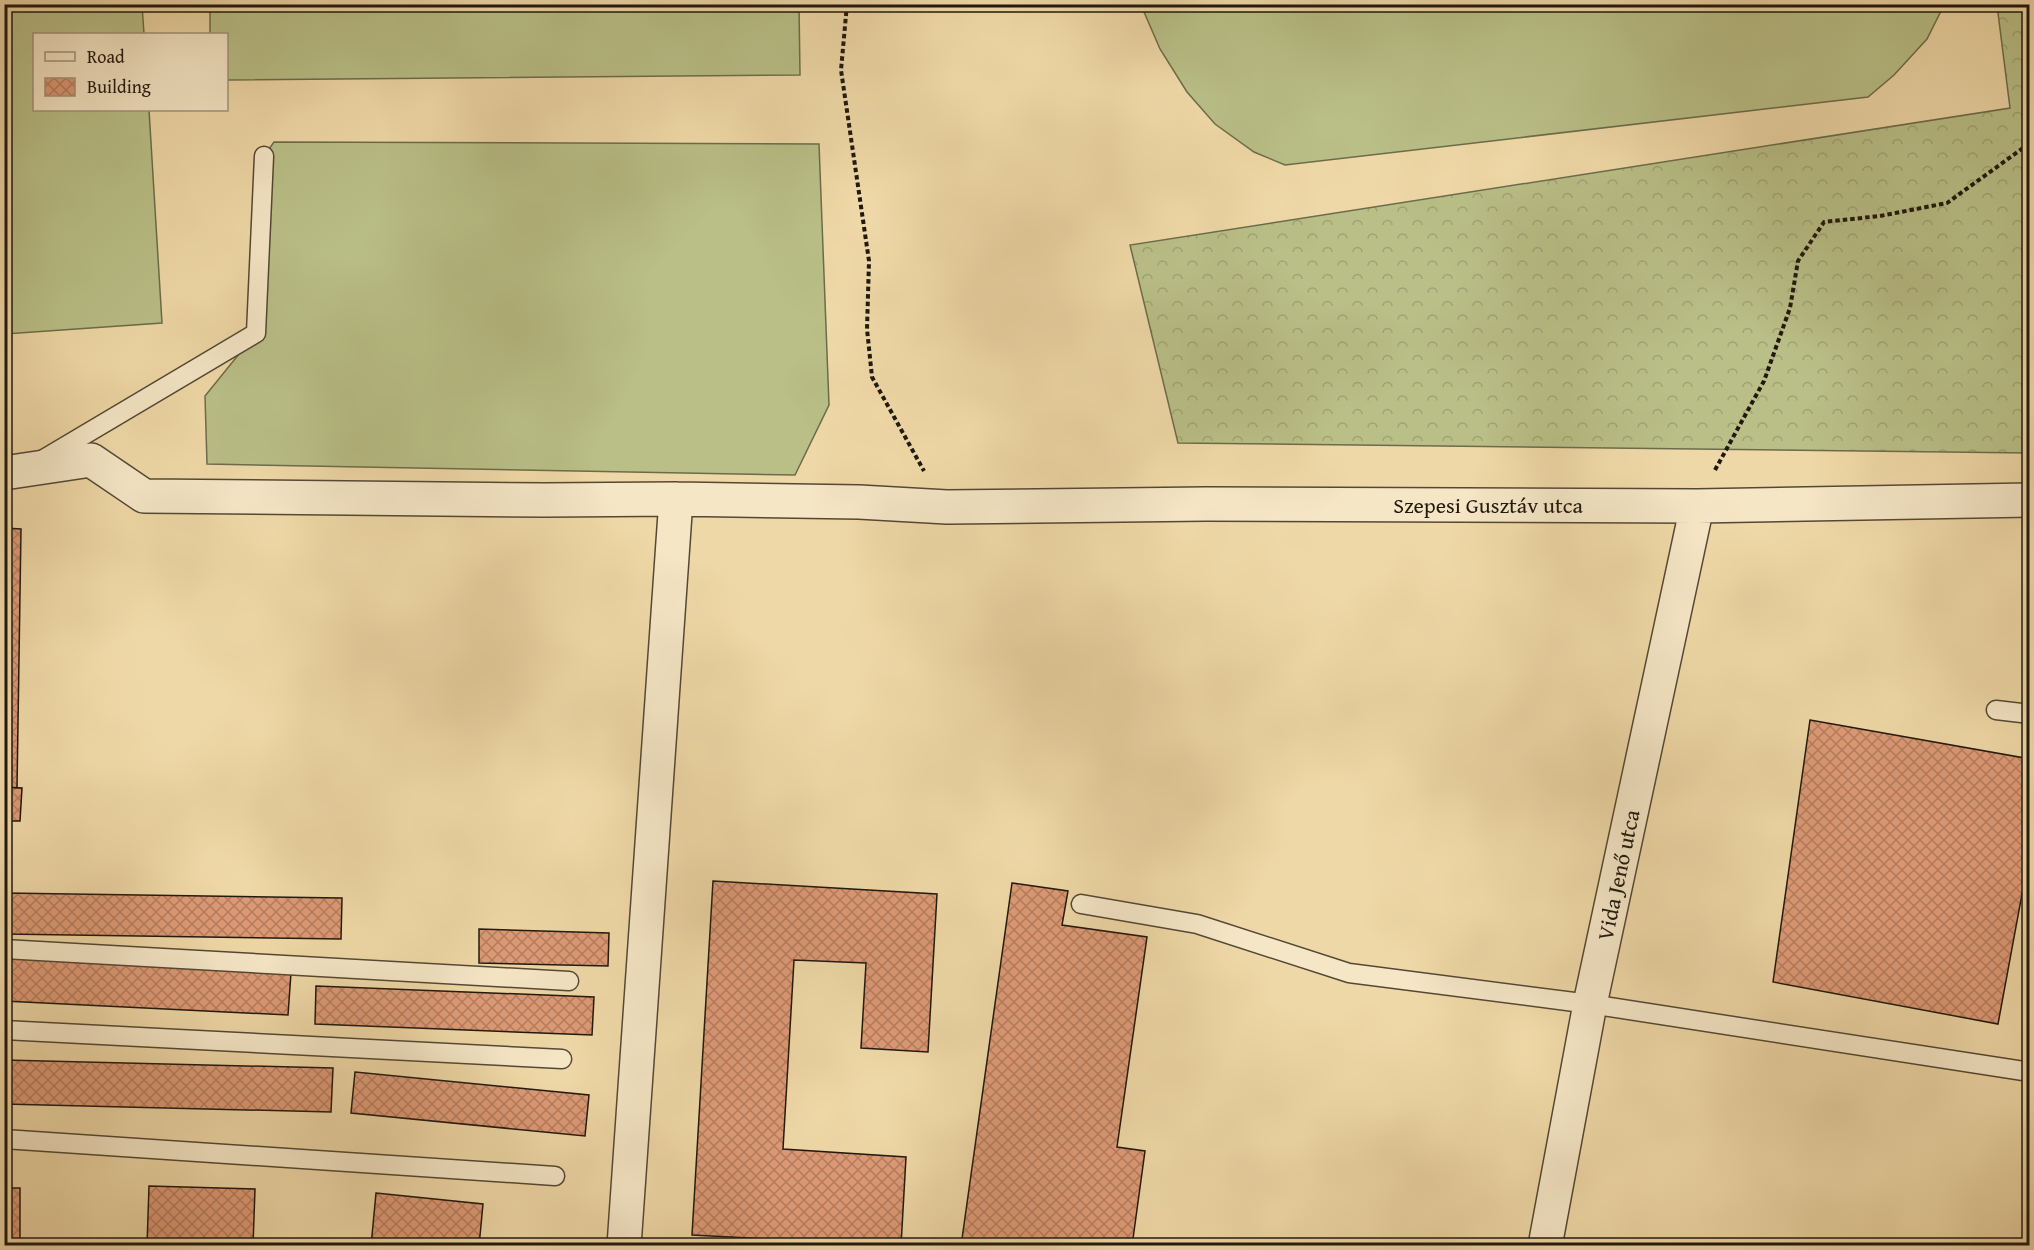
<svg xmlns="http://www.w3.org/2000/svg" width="2034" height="1250" viewBox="0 0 2034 1250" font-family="'Gentium Book Plus',serif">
<defs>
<pattern id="forest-crowns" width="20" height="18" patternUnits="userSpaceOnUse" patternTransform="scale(1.5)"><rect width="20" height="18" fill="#b9bf87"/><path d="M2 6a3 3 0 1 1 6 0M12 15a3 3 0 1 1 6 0" fill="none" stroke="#9fa373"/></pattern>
<pattern id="building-cross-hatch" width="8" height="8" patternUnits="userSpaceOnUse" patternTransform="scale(1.5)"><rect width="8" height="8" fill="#de9a76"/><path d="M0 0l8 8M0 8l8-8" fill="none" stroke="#b47d5f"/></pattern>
</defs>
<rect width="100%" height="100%" fill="#efd8a7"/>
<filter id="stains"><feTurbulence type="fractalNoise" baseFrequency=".00333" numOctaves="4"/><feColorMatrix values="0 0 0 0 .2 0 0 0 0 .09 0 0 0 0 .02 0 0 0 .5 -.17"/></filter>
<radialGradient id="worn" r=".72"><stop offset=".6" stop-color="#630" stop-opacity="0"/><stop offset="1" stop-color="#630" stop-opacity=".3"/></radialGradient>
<path fill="url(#forest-crowns)" stroke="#6c6c4a" stroke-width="1.5" d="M1997,5H2029V453L1178,443L1130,245L2010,108Z"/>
<path fill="#b9bf87" stroke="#6c6c4a" stroke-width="1.5" d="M5,4L142,5L144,34H34V110H149L162,323L5,334Z
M210,5H799L800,75L227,80L226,34H210Z
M1141,5V4L1944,5L1927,39L1894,75L1868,97L1285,165L1254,152L1215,124L1187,92L1160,49Z
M274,142L819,144L829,405L795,475L207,464L205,396L256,333L264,156Z"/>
<path fill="url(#building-cross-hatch)" stroke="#20180e" stroke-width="1.5" d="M4,528L21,529L17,788L4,787Z
M1810,720L2030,759V851L1998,1024L1773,982Z
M4,787L22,788L20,821H4Z
M713,881L937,894L928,1052L861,1048L866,963L794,960L783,1149L906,1157L901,1246L692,1235Z
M1012,883L1068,891L1062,925L1147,937L1117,1147L1145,1151L1132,1246H961Z
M4,893L342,898L341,939L4,934Z
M479,929L609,933L608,966L479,963Z
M4,958L291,973L288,1015L4,1001Z
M316,986L594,997L592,1035L315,1024Z
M4,1060L333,1068L331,1112L4,1104Z
M355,1072L589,1095L585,1136L351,1113Z
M149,1186L255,1189L253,1246H147Z
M4,1188H20V1246H4Z
M376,1193L483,1204L479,1246H371Z"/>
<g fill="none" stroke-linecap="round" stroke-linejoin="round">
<g stroke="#544834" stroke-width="21">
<path id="lane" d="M42,460L256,333L264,156
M1996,710L2030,714
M1081,904L1197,924L1349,973L1590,1004L2030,1072
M4,949L569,981
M4,1030L562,1059
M4,1139L555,1176"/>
</g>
<g stroke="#544834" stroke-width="36">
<path id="street" d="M4,473L91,460L144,496L545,500L676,499L859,502L947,507L1206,504L1697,506L2030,500
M624,1246L676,499
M1545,1246L1590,1004L1697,506"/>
</g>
<path stroke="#20180e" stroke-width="4" stroke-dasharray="4.5 3" stroke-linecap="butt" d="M847,4L841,70L869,261L867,329L872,377L924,471
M1715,470L1764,381L1790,308L1798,261L1824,222L1880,216L1947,203L2030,143"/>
<use href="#lane" stroke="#f5e6c6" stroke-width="18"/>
<use href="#street" stroke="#f5e6c6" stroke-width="33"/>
</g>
<g text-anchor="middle" stroke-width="6" stroke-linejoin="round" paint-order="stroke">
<g font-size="22" fill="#20180e" stroke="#f5e6c6">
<text x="1488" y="513">Szepesi Gusztáv utca</text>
<text transform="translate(1618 875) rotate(-78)" y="8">Vida Jenő utca</text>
</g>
</g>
<rect width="2034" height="1250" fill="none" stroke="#efd8a7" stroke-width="24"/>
<rect x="6" y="6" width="2022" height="1238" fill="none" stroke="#20180e" stroke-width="3"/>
<rect x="12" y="12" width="2010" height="1226" fill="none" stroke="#20180e" stroke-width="1.5"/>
<rect x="33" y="33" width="195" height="78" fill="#f5e6c6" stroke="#a0947c" stroke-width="1.5"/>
<rect x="45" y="52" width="30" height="9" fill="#f5e6c6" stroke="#a0947c" stroke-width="1.5"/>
<text x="87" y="63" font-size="18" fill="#20180e">Road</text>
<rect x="45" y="78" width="30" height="18" fill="url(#building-cross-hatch)" stroke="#a0947c" stroke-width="1.5"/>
<text x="87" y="93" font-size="18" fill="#20180e">Building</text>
<rect width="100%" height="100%" filter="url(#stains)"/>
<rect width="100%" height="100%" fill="url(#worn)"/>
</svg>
